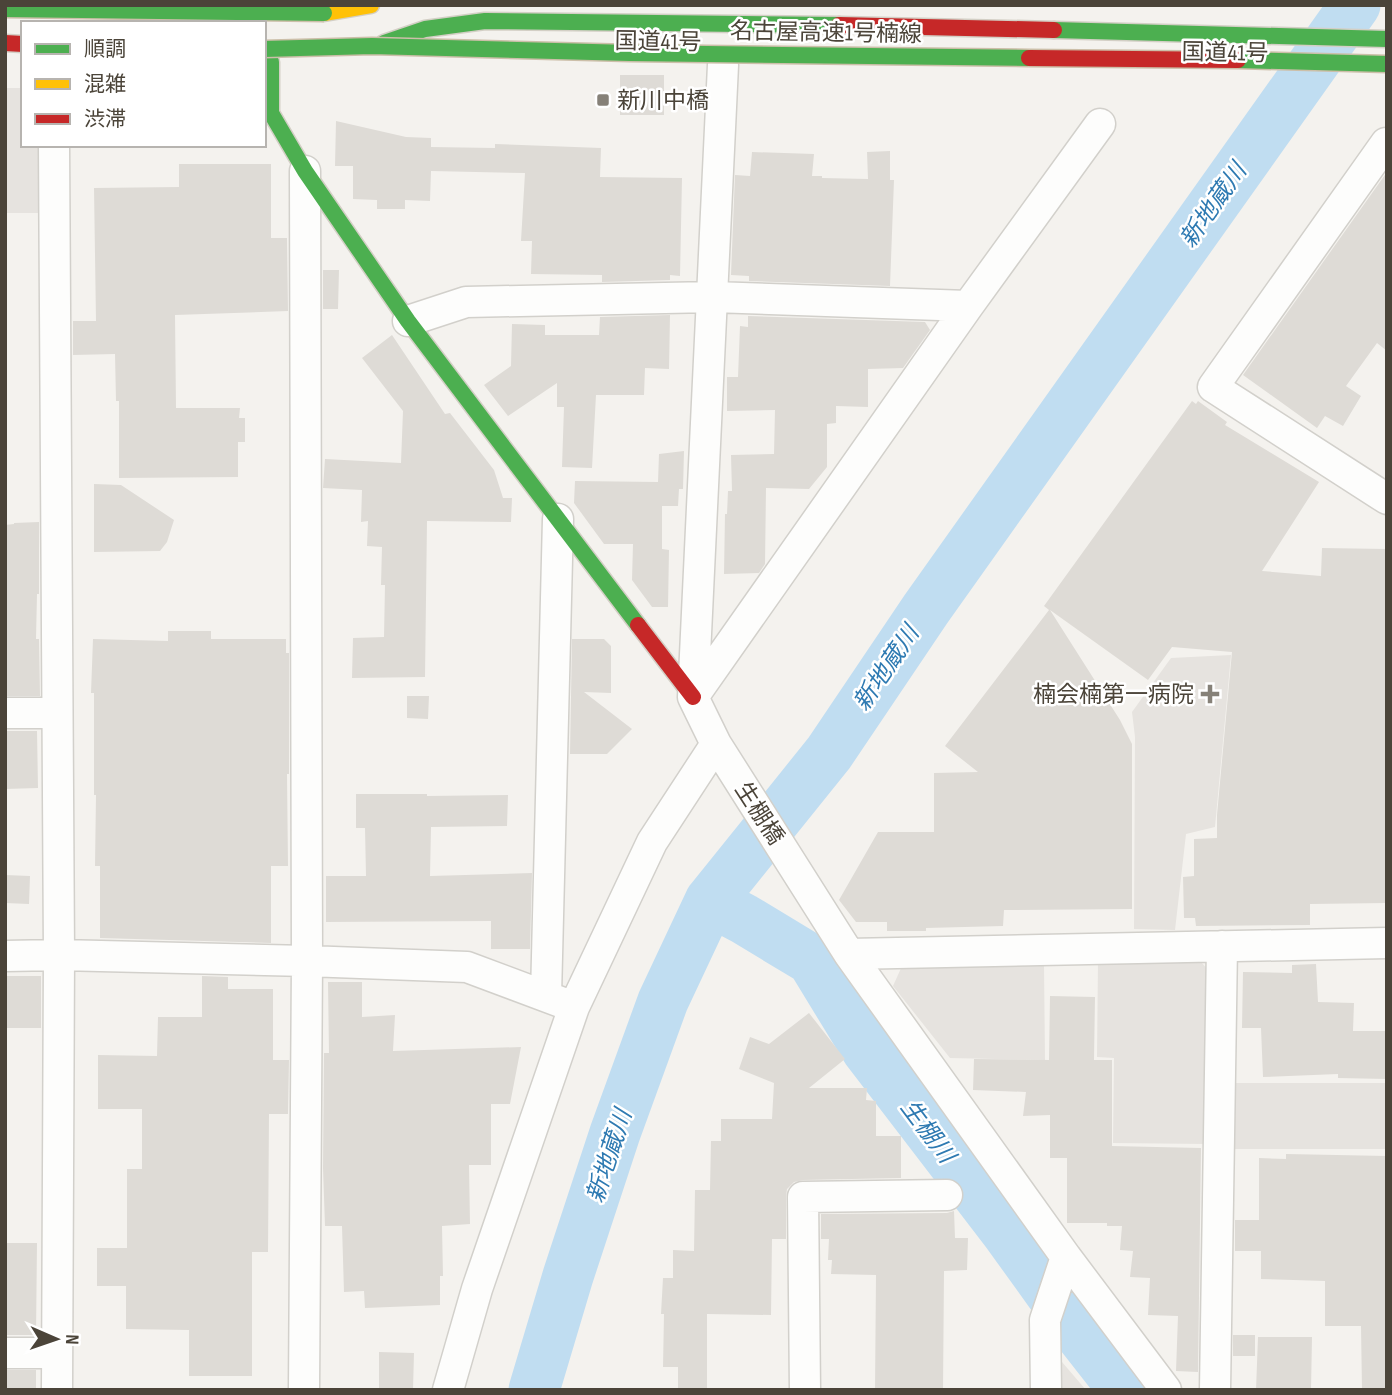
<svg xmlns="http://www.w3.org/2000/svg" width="1392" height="1395" viewBox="0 0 1392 1395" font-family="'Sofia Sans Condensed','Noto Sans JP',sans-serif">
<rect width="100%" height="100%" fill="#f4f2ee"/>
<path fill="#e6e3df" d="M5,88H23V145H39L40,213H5Z
M1231,655L1215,827L1186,834L1175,930L1134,929L1135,737L1132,712L1171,658Z
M1098,961L1201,962L1209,971L1206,1144L1113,1143L1114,1058L1097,1057Z
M1044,965L1045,1060L950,1058L893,986L902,966Z
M1235,1083H1387V1149H1234Z
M1062,1362L1086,1390H1062Z"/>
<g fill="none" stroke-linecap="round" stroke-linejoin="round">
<path stroke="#c0ddf1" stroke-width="51" d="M710,901L744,919L812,960L867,1050L1008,1234L1077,1330L1124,1390
M534,1390L568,1276L615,1133L663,1001L710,901L829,753L926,609L1355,5"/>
</g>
<path fill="#dedbd6" d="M620,75H664V115H620Z
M336,121L406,137L431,138V147L495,148V144L601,148L600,177L682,178L680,276L670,275V280L602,282V275L531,274L532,241H521L525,173L431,171L430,201L405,200V209H377V200L353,199V166H335Z
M890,151V180H894L890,286L749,281V276L731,275L735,175L750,176L752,152L814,154L812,176H822V178L868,179L867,152Z
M179,164H271V238H287L288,311L175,315L176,408H240L239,418H245V442H238V477L119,478V401H116L115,354L73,355V321H96L94,188L179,187Z
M1387,172V351L1377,343L1346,386L1361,396L1343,426L1325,416L1317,428L1243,375Z
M323,270H339L338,309H323Z
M670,315L669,369L645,368L644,395H596L592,468L562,467L564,407H557V383L508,416L484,385L511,366L512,324L545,325V335H599L600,317Z
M748,316L925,322L930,330L903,368L868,369V407L836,406V423L827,424V467L809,489L766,488L765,564L759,573L724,574L725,514H727L728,491H732L731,455L774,454L775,410L727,411V377H738L740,326L748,327Z
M392,335L445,414L450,413L494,470L503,498H512L511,522L427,521L425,677L352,678L353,638L384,637L385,585H381L382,547L367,546L368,521L361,522L362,490L323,488L325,459L401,463L403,411L362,358Z
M1192,401L1196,404L1198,401L1227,422L1225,425L1319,482L1262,571L1321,576L1322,548L1387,549V903L1310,904V925L1196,926L1195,918H1184L1183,877L1194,876V839L1217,838V815L1232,652L1172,647L1148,680L1050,610L1120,720L1132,744V909L1004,910L1003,926L926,928V931H887V922H856L839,900L878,832H934V773L978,772L945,746L1049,610L1044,606Z
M684,451L683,489H679L678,506H662V549L669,550L668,607H652L632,580L633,544H604L574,503L575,481L658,482L659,454Z
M94,484L121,485L174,520L167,542L160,551L94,552Z
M39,522V594H37L36,639H39L40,696H5V525L14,524V523Z
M168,631H211V639H286V653H289V774H287L288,866H271V943L100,938V866H95L96,795H94V693H91L93,639L168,641Z
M572,639H604L611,646V693L584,692L632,729L607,754H570Z
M407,696H429L428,719L407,718Z
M5,731H37L38,788L5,789Z
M356,794H427V796L508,795L507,826L431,827L430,876L532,873L530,949H491V921L326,922V876H366L365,828H356Z
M5,875L30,876L29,904L5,903Z
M1316,964L1318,1002L1354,1003L1353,1031H1387V1079L1338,1078V1074L1263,1077L1261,1028H1242L1243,972L1292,973V965Z
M5,976H41V1028H5Z
M202,976L228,977V989H273V1060H289L288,1114H269L268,1252H252V1376H189V1330L126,1329V1286H97V1248H127V1169H142V1109H98V1055L157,1056L158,1017H202Z
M328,982H362V1017L395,1015L393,1051L521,1047L510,1104H491V1165H469L470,1224L442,1226L443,1276H440V1305L365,1308L364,1291L344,1292L342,1226H325L323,1168L324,1053H329Z
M1050,996L1095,997L1094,1060H1112V1146L1201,1148L1198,1372L1176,1371L1178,1316L1148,1315L1150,1278L1130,1277L1133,1251L1120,1250L1122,1226H1107V1223H1067V1158H1050V1115L1023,1116L1026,1092L973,1090L974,1059L1049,1060Z
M809,1013L845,1059L809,1088H867L866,1100L876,1101V1136H901V1178L803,1180L794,1182L787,1189L786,1197V1239H772L771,1315L707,1314V1390H678V1367H663L664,1314H661L663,1278H673V1250L694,1251L695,1190H710L711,1141H721V1119H772L774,1083L739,1069L750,1037L769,1044Z
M1286,1154L1387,1156V1390H1362L1361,1326H1325V1281L1261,1279V1251H1235V1220H1259V1158L1286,1159Z
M954,1211L955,1238H968L967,1270L944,1271L943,1390H875L876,1275L831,1274L832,1260H828L829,1239H821V1214L947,1213Z
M5,1243H37L36,1335H5Z
M1233,1335H1255V1356H1233Z
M1258,1337H1312L1311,1390H1256Z
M379,1352L414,1353L413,1390H379Z
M5,1370H36V1390H5Z"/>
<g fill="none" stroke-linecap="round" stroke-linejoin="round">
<g stroke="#d2d0cb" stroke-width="33">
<path id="street" d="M723,65L693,697L968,306L1100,124
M1386,143L1213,387L1387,499
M54,145L59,955L57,1390
M408,321L466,302L713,297L968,306
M693,697L716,744L849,954L1066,1257L1166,1390
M5,713H57
M849,954L1387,943
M5,956L59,955L307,961L467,967L574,1007
M546,996L558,519
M5,1353H57
M304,1390L307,961L305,171
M448,1390L477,1289L574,1007L652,842L716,744
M805,1390L803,1197L947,1195
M1046,1390L1045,1320L1066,1257
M1215,1390L1222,946"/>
</g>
<g stroke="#d3cfc5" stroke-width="19">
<path id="fast" d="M1054,30L1387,39
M384,43L425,29L485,21L839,25
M271,62V113L305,171L408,321L638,625"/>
</g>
<g stroke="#d3cfc5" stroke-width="19">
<path id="slow" d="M324,13L371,5"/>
</g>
<g stroke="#d3cfc5" stroke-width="19">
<path id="jam" d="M839,25L1054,30
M5,43L23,44
M638,625L693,697"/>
</g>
<use href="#street" stroke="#fdfdfc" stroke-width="30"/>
<use href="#fast" stroke="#4caf50" stroke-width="16"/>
<use href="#slow" stroke="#ffc107" stroke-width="16"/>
<use href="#jam" stroke="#c62828" stroke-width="16"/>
<g stroke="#ccbfa9" stroke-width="19" stroke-linecap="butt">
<path id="fast-bridge" d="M5,9L324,13
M264,49L372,46L630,53L1029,58
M1238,60L1387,64"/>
</g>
<g stroke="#ccbfa9" stroke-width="19" stroke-linecap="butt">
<path id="jam-bridge" d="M1029,58L1238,60"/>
</g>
<use href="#fast-bridge" stroke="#4caf50" stroke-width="16"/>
<use href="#jam-bridge" stroke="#c62828" stroke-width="16"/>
</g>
<g fill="#868178" stroke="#fff" stroke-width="2.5">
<rect x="596" y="93" width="14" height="14" rx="3.5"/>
<path d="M1206.5 683.5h7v7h7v7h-7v7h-7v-7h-7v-7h7z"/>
</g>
<g text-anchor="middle" stroke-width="5" stroke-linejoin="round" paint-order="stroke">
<g font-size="23" fill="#4b4439" stroke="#fff">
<text transform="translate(826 32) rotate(1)" y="8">名古屋高速1号楠線</text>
<text transform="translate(658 41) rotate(1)" y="8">国道41号</text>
<text transform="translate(1225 52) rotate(1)" y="8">国道41号</text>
<text transform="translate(760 813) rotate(57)" y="8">生棚橋</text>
</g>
<g font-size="23" fill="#4b4439" stroke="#fff" text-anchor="start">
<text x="617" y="108">新川中橋</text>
<text x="1194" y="702" text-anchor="end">楠会楠第一病院</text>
</g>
<g font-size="24" font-style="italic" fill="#2e7ab2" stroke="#fff">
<text transform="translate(1213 205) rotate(-55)" y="8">新地蔵川</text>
<text transform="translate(886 668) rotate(-56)" y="8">新地蔵川</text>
<text transform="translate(928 1131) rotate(53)" y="8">生棚川</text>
<text transform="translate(609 1156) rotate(-72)" y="8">新地蔵川</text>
</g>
</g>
<rect width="1392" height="1395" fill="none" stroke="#4b4439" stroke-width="14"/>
<rect x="21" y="21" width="245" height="126" fill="#ffffff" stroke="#b7b4b0" stroke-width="2"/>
<rect x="35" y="44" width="35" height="10" fill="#4caf50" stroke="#b7b4b0" stroke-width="2"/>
<text x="84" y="56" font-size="21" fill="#4b4439">順調</text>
<rect x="35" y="79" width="35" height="10" fill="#ffc107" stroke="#b7b4b0" stroke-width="2"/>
<text x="84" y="91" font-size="21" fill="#4b4439">混雑</text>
<rect x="35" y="114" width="35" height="10" fill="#c62828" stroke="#b7b4b0" stroke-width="2"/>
<text x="84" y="126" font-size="21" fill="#4b4439">渋滞</text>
<g transform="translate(56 1339) rotate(92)" stroke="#ffffff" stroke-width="5" paint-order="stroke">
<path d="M0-5L12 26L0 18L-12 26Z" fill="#4b4439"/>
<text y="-10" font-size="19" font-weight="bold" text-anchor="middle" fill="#4b4439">N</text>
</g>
</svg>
